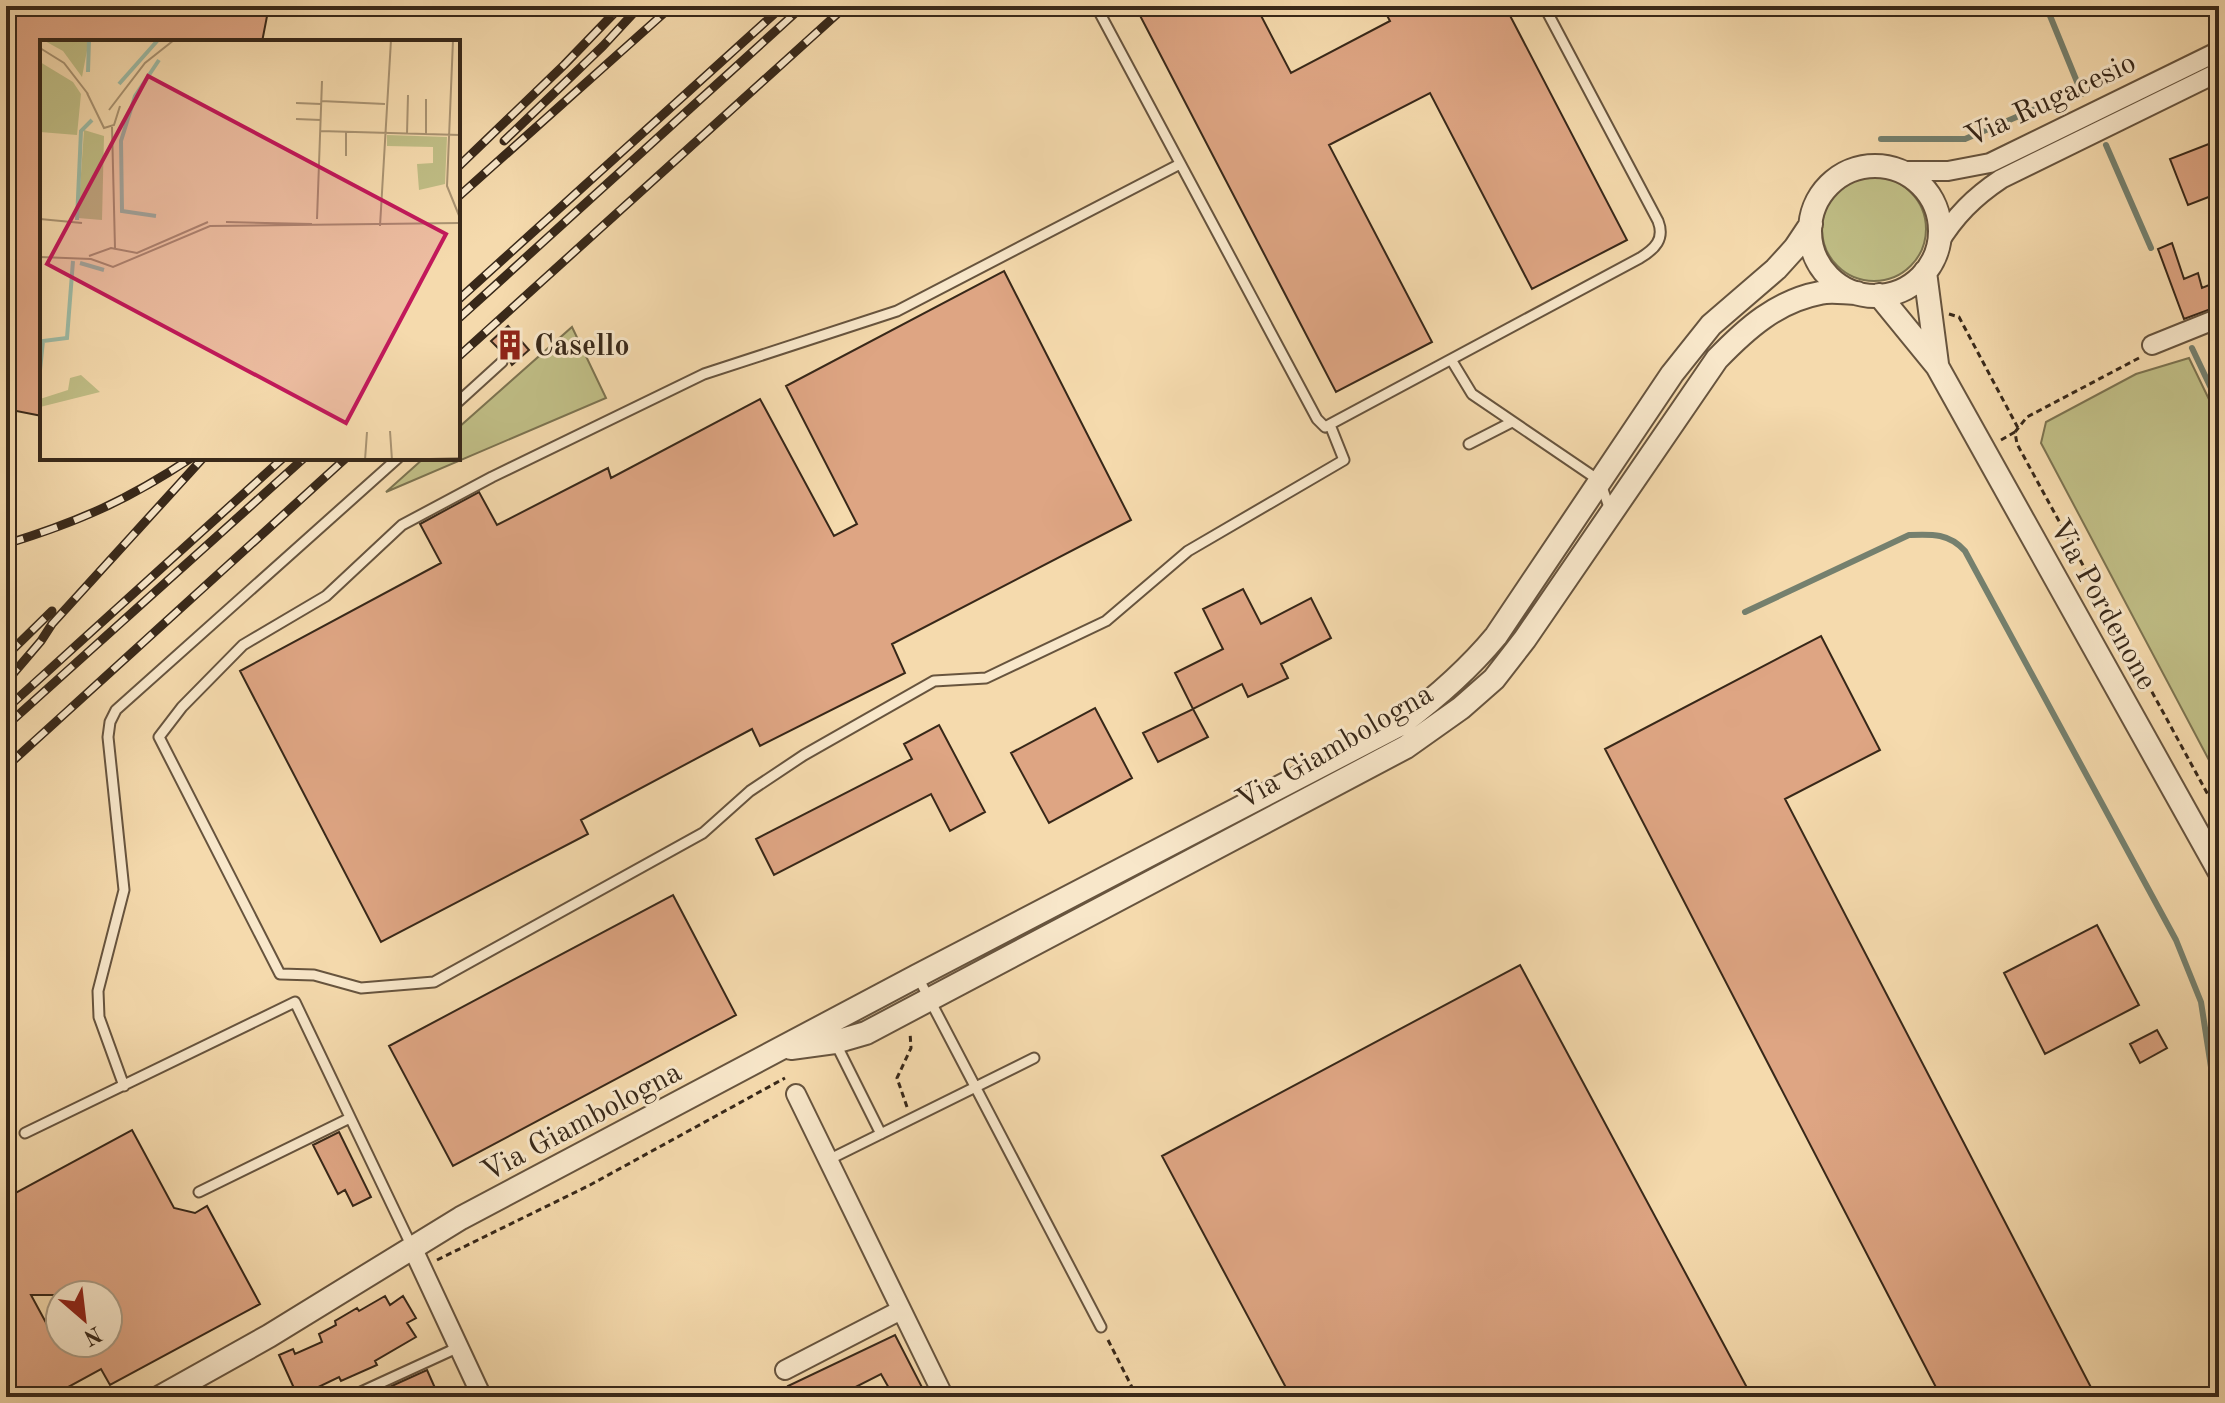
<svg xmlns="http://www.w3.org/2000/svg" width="2225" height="1403" viewBox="0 0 2225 1403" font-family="'Old Standard TT',serif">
<rect width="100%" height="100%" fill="#f5daad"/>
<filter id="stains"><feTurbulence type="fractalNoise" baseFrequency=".0025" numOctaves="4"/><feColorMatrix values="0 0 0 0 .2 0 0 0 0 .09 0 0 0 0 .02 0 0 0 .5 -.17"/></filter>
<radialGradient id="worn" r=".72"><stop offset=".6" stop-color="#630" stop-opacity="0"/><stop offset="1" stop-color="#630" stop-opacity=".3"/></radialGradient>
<path fill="#c0be86" stroke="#7c7350" stroke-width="2" d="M1822 229a52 52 0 1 1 104 0a52 52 0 1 1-104 0Z
M572,327L606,398L386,492L424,458H458V428Z
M2189,358L2219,420V779L2041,443L2046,422L2136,374Z"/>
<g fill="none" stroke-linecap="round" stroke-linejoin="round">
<path stroke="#75806e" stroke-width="6" d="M2046,6L2082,94
M1881,139H1965L2042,106
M2106,145L2151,248
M2192,348L2219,405
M1745,612L1909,535C1932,534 1949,533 1965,551L2176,940L2201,1002L2219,1119"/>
</g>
<path fill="#dea583" stroke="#382819" stroke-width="2" fill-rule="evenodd" d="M6,6H269L262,42H42V416L6,409Z
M1135,6H1256L1291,73L1390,21L1382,6H1505L1627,240L1532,289L1430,93L1329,145L1432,342L1336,392Z
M2219,140V193L2188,205L2170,159Z
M2172,243L2184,279L2198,273L2202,288L2219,281V306L2184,319L2158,249Z
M1004,271L1131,520L892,644L905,673L760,746L752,729L581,820L588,834L381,942L240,671L441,563L420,524L479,492L497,525L608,468L611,478L760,399L834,536L857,524L786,386Z
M508,326L529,350L512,365L508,358L491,341Z
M1243,589L1261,624L1311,598L1331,638L1281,664L1288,678L1248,697L1242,684L1193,709L1175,673L1223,649L1203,609Z
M1821,636L1880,750L1785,799L2096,1397H1941L1605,749Z
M1095,708L1132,778L1049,823L1011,753Z
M1193,709L1208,737L1158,762L1143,733Z
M939,725L985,812L950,831L931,794L774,875L756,839L912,759L904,744Z
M673,895L736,1015L453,1166L389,1046Z
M2097,925L2139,1005L2045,1054L2004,973Z
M1520,965L1752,1397H1291L1162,1156Z
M2157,1030L2167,1048L2140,1063L2130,1044Z
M132,1130L174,1208L195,1213L207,1206L260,1304L110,1385L101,1369L50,1397H6V1198ZM31,1295H108V1343H57Z
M339,1132L371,1197L353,1206L345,1190L338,1194L313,1145Z
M385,1296L390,1305L403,1296L416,1318L407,1323L416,1337L375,1361L377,1365L341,1381L339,1377L312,1390L315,1397H298L279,1355L293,1349L295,1354L322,1342L319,1334L336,1325L335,1321L357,1308L359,1311Z
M895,1335L927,1397H894L881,1374L836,1397H793L788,1386Z
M427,1370L439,1397H369L396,1384Z"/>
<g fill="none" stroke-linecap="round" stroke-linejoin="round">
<g stroke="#67543e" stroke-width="13">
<path id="service" d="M1096,6L1317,419L1325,427L1640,258C1655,249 1665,239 1658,221L1544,6
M1180,164L897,311L704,374L492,477L402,525L326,596L243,645L182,707L159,737L280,974L314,975L361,988L434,982L703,833L750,791L804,755L934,681L986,678L1106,621L1188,551L1344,460L1330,425
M1452,361L1472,394L1600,481L1610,510
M458,402L502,362
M1469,444L1512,422
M922,985L1101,1327
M836,1044L881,1134
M124,1086L99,1017L98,991L124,890L108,737L110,722L116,710L398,458
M25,1133L295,1002L412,1247
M828,1160L1034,1058
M199,1192L350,1118
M350,1397L459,1347"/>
</g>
<g stroke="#67543e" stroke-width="22">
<path id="minor" d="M1897,171H1948L1990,163L2219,51
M1938,244C1955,216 1974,197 2001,179L2219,72
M2152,345L2219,318
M796,1094L944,1397
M412,1247L482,1397
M785,1370L901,1310"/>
</g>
<g stroke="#67543e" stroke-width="26">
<path id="tertiary" d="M1810 231a65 65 0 1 1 130 0a65 65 0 1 1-130 0Z
M1925,272L1937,364
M1879,295L1937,366L2219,871
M791,1048L835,1042L866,1033L1406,747L1461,708L1494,679L1525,639L1717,359C1746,329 1777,301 1820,293C1831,290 1845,293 1857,293
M160,1397L269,1336L461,1218L917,976L1401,724C1437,697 1467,671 1496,636L1672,374L1711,325L1776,269L1795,248L1811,224"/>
</g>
<path stroke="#382819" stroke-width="3" stroke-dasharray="6 4" stroke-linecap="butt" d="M1949,314L1959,317L2018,428
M2139,358L2027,417L2015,432L2017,444L2219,815
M2001,440L2015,432
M907,1107L897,1078L911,1048L910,1032
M437,1260L590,1185L785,1078
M1108,1340L1137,1397"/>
<use href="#service" stroke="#f8e7ca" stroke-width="9"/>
<use href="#minor" stroke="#f8e7ca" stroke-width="18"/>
<use href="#tertiary" stroke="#f8e7ca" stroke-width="22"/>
<g stroke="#382819" stroke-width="9">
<path id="rail" d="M504,141L603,46L640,6
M458,167L564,65L621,6
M458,197L672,6
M458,300L783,6
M458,319L803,6
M458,357L846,6
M6,544C78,522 128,500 191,458
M6,656L52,611
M6,682L41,641L52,624L203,458
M6,709L283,458
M6,726L304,458
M6,767L346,458"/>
</g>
<use href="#rail" stroke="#f8e7ca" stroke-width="6" stroke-dasharray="18" stroke-linecap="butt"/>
</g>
<defs>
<g id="building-bare" transform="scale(2.4)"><path d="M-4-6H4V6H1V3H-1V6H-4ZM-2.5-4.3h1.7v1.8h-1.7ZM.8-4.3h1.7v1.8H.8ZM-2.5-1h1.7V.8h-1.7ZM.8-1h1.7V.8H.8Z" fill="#8f2418" stroke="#f8e7ca" stroke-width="2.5" paint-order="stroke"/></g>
</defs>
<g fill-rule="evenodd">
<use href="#building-bare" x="510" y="345"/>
</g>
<g text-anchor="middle" stroke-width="6" stroke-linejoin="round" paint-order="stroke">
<g font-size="30" fill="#382819" stroke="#f8e7ca">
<text transform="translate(2050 99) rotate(-25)" y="10">Via Rugacesio</text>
<text transform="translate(2104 604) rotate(61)" y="10">Via Pordenone</text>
<text transform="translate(1334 746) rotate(-30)" y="10">Via Giambologna</text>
<text transform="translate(581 1121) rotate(-28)" y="10">Via Giambologna</text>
</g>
<g font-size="30" font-weight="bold" fill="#382819" stroke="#f8e7ca" text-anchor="start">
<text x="534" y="355">Casello</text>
</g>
</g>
<g transform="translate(40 40)">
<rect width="420" height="420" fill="#f5daad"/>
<path d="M3,0H49L42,37L23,11ZM0,22L33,42L41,54L37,95L0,92ZM44,90L64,96L62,180L38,178ZM347,95L407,97L405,144L379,150L377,124L393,123V107L347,106ZM41,335L60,352L0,367V359L28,350L30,338Z" fill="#c0be86"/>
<path fill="none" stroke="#9dbba6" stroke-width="4" d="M48,32L49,0M79,44L118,0M116,176L82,171L81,101L95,56L119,20M37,180L41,91L52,80M40,223L64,230M0,330L3,301L27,298L33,221"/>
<path fill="none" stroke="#a99372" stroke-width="2" d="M413,0L407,146L420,178M0,8L24,23L48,54M47,53L64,88L74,85L80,66M281,61L345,64M256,63L281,64M69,70L105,23L134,0M256,79L281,80M72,87L75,208M280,91L420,95M367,94L368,55M386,94V59M306,116V91M0,179L42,183M277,179L282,41M186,182L272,184M340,186L351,0M49,216L71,208L97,213L168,182M0,217L51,219L73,227L170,186L419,183M350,391L352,420M325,420L327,392M360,420L420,418"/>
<path fill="#c2185b" fill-opacity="0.15" stroke="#c2185b" stroke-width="4" d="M108,36L406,194L306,383L7,224Z"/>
<rect width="420" height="420" fill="none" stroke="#382819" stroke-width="4"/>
</g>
<rect width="2225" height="1403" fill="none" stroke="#f5daad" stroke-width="32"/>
<rect x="8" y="8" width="2209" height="1387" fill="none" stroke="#382819" stroke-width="4"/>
<rect x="16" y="16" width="2193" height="1371" fill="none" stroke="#382819" stroke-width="2"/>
<g transform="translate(84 1319) rotate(152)"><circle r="38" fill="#f8e7ca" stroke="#ab9b83" stroke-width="2"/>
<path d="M0-6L14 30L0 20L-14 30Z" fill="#8f2418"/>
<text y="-12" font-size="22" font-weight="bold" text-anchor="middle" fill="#382819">N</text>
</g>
<rect width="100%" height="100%" filter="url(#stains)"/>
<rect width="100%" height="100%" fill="url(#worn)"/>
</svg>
